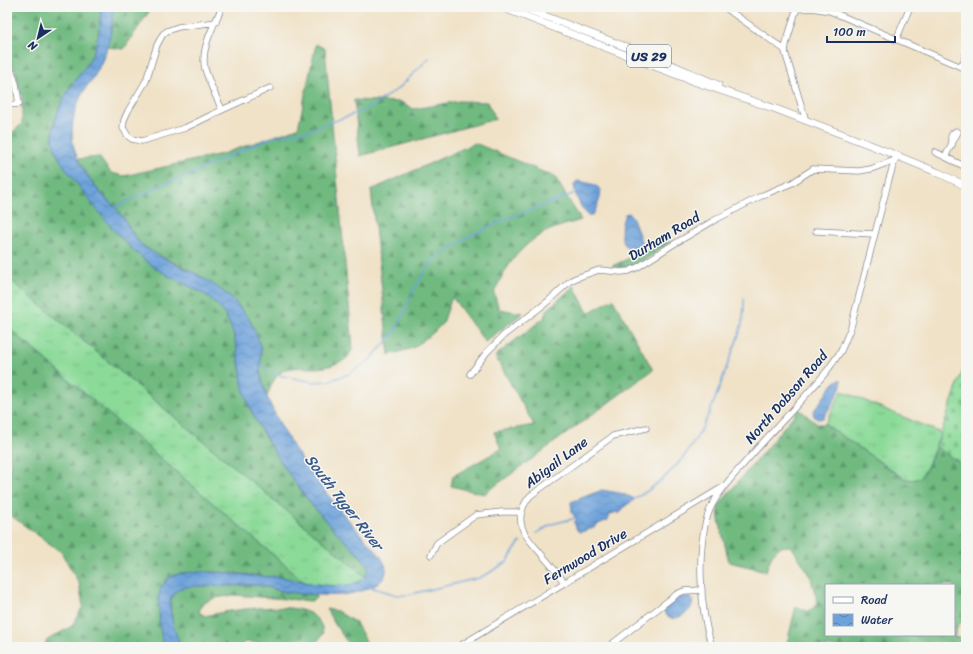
<svg xmlns="http://www.w3.org/2000/svg" width="973" height="654" viewBox="0 0 973 654" font-family="Sriracha,sans-serif">
<defs>
<pattern id="grass-tufts" width="24" height="20" patternUnits="userSpaceOnUse"><rect width="24" height="20" fill="#8bda98"/><path d="M3 7l-1-3M5 7V3M7 7l1-3M15 17l-1-3M17 17v-4M19 17l1-3" fill="none" stroke="#77bb85"/></pattern>
<pattern id="forest-firs" width="22" height="20" patternUnits="userSpaceOnUse"><rect width="22" height="20" fill="#70ba80"/><path d="M5 1l3.5 6h-7zM16 11l3.5 6h-7z" fill="#5b986c"/></pattern>
<pattern id="cemetery-stones" width="16" height="16" patternUnits="userSpaceOnUse"><rect width="16" height="16" fill="#8bda98"/><path d="M2 7V4a2 2 0 0 1 4 0v3zM10 15v-3a2 2 0 0 1 4 0v3z" fill="#77bb85"/></pattern>
<pattern id="water-waves" width="16" height="10" patternUnits="userSpaceOnUse"><rect width="16" height="10" fill="#6da2da"/><path d="M0 5q4-4 8 0t8 0" fill="none" stroke="#5984b4"/></pattern>
</defs>
<rect width="100%" height="100%" fill="#f6f6f2"/>
<filter id="ink" filterUnits="userSpaceOnUse"><feTurbulence type="fractalNoise" baseFrequency=".025" numOctaves="2"/><feDisplacementMap in="SourceGraphic" scale="8" xChannelSelector="R" yChannelSelector="G"/><feConvolveMatrix kernelMatrix="1 2 1 2 8 2 1 2 1" color-interpolation-filters="sRGB"/></filter>
<filter id="wash" filterUnits="userSpaceOnUse"><feTurbulence type="fractalNoise" baseFrequency=".012" numOctaves="4" result="noise"/><feDisplacementMap in="SourceGraphic" scale="16" xChannelSelector="R" yChannelSelector="G"/><feGaussianBlur stdDeviation="0.9" result="paint"/><feColorMatrix in="noise" values="0 0 0 0 0 0 0 0 0 0 0 0 0 0 0 0 0 1.4 0 .05"/><feComposite in="paint" operator="in"/></filter>
<g filter="url(#wash)">
<rect width="100%" height="100%" fill="#f0e2c7"/>
<path fill="url(#grass-tufts)" stroke="#53847b" d="M7,277L366,577C350,590 324,586 305,582L7,327Z
M842,391L941,433L927,467L920,478L912,480L903,478L825,424Z"/>
<path fill="url(#forest-firs)" stroke="#46746f" fill-rule="evenodd" d="M7,7H100C102,24 97,48 88,63C78,78 65,92 59,109C55,120 51,134 54,145C57,157 67,168 75,178C96,208 117,238 146,261C163,275 185,283 204,294C243,320 234,358 246,397C252,417 264,435 275,453C289,474 303,495 320,514C335,532 352,548 368,564L369,571L366,577L7,277V134L14,131L22,124V98L15,71L7,54Z
M113,7H152L124,49L107,47L111,31Z
M316,44L325,49L353,348C351,352 349,356 346,359C344,361 339,362 335,364C302,377 282,350 267,397L260,371L261,355L260,346L251,322L238,305L228,295L194,272L158,255L141,245L122,216L94,185L77,159L99,157L111,173L124,176L222,154L298,128Z
M354,100L401,102L414,109L459,101L487,102L496,119L360,156Z
M475,143L555,177L581,220C569,224 554,227 542,234C518,248 505,268 494,293L499,309L523,313L485,342L452,297L443,323L434,332L413,348L389,355L371,190Z
M668,241L671,242C655,252 633,273 612,266Z
M574,286L588,313L613,299L653,370L484,494L451,486L453,476L501,449L494,432L534,425L495,356L544,318L546,311Z
M7,327L305,582L284,578L219,572L184,573L173,575L165,581L159,594L161,630L164,647H46L44,646L47,640L72,626L83,606L79,583L61,552L10,515V447L7,445Z
M799,409L817,424H825L903,478C908,479 914,481 919,478C926,474 933,455 936,447L966,467V618L958,625L954,637L966,639V644L952,643L945,647H786L796,606L808,612L818,604L810,575L791,546L780,547L772,555L766,571L729,562L719,520L718,506ZM826,585H954V635H826Z
M244,585H256L287,592L316,593V598L311,601L234,595L215,598L202,604L199,612L205,616C228,610 291,601 311,614C314,615 320,622 321,625C323,627 322,632 323,634L316,643L304,646L245,642L240,647H181C175,634 161,594 181,588C195,583 211,586 225,586C231,586 238,586 244,585Z
M326,609L337,611L356,623L366,641L361,647L350,646L336,626Z"/>
<path fill="url(#cemetery-stones)" stroke="#53847b" d="M966,361V467L936,447Z"/>
<path fill="url(#water-waves)" stroke="#44689c" d="M100,7H113C113,30 107,55 95,75C93,79 90,83 87,86C75,104 70,123 73,144C77,164 92,184 106,199C112,204 118,210 122,216C129,226 134,240 144,247C174,267 213,276 238,306C249,318 257,331 260,347C262,355 260,363 260,371C261,380 267,397 271,406C296,460 339,511 379,554C382,559 386,564 386,571C386,587 353,594 341,595C324,596 303,594 286,592C276,590 266,586 256,585C246,584 235,586 225,586C210,587 195,585 180,588C177,591 173,594 171,597C167,610 176,635 181,647H164C160,636 160,625 159,614C159,603 157,591 165,582C179,565 233,574 254,576C264,577 274,576 284,578C303,581 372,600 368,564C352,547 335,532 320,514C303,495 289,474 275,453C263,433 251,414 244,391C241,383 242,375 240,367C236,337 231,312 204,294C185,283 163,275 146,261C120,240 101,215 81,189C71,175 58,161 54,145C51,134 55,120 59,109C65,92 78,78 88,63C97,48 102,24 100,7Z
M577,181C605,185 605,190 593,215H588C580,208 575,195 574,184Z
M629,213L633,218L642,244L640,248L635,249L627,248C619,238 620,226 625,214Z
M838,380H841C844,387 828,411 823,418C818,420 813,418 813,412L833,384Z
M602,490L620,493L633,498L634,500L625,506L619,514L616,512L610,515L608,520L596,525L594,528L580,532L577,530L574,522L577,520L572,513L571,502Z
M688,596L693,600C693,611 680,620 669,618L664,611C668,602 679,597 688,596Z"/>
<g fill="none" stroke-linecap="round" stroke-linejoin="round">
<path stroke="#6da2da" stroke-width="1.5" d="M115,207L162,185L199,170L256,144L273,137L310,130L362,111L375,104L399,88L429,58
M261,365L267,369L272,373L278,375L313,382L328,381L349,374L370,360L393,334L399,324L417,284L431,263L439,255L466,238L505,219L536,208L575,193
M633,500C687,469 707,426 726,369C731,354 739,339 742,323C744,315 744,307 744,299
M537,533L552,524L576,518
M370,587L397,595H407L479,578L489,573L507,562L520,542"/>
</g>
</g>
<g filter="url(#ink)">
<g fill="none" stroke-linecap="round" stroke-linejoin="round">
<g stroke="#868892" stroke-width="7">
<path id="minor" d="M724,7L785,50
M797,7L786,44L785,52L806,121
M796,9L813,8L830,11L966,69
M216,22L178,27L167,31L163,34L157,45L146,81L128,111L124,120L123,128L128,136L132,139L142,141L185,128L222,110C216,96 209,83 205,69C200,49 214,25 222,7
M896,40L910,7
M7,59L16,84L19,104L7,105
M962,67L966,54
M222,110L270,88
M935,152L966,167
M945,157L958,132L956,131C950,134 950,139 952,145
M964,166L966,160
M816,231L874,234
M470,374L487,352L504,335L546,303L570,281L576,278L599,270L621,272L629,271L638,267L669,247L713,221L763,195L792,183L813,169L859,171L871,169L895,160
M431,555L437,543L476,515L502,512H517L521,514
M564,582C555,570 546,559 536,548C531,542 524,535 522,527C518,515 523,505 530,496L613,436L646,428
M458,647L723,487
M608,647L677,594L684,591L702,590
M712,647C700,611 695,542 711,507C720,489 735,474 748,459C774,429 802,401 827,371L841,351L851,327L889,179L895,160L898,156"/>
</g>
<g stroke="#868892" stroke-width="8">
<path id="major" d="M501,7L693,81L776,109L873,146L939,173L966,186
M521,7L660,60L718,85"/>
</g>
<use href="#minor" stroke="#fff" stroke-width="5.5"/>
<use href="#major" stroke="#fff" stroke-width="7"/>
</g>
</g>
<g text-anchor="middle" stroke-width="3" stroke-linejoin="round" paint-order="stroke">
<rect fill="#f6f6f2" stroke="#5d6b8a" stroke-width="1" x="627" y="45" width="44" height="22" rx="3"/>
<g font-size="13" font-weight="bold" fill="#1b2f5e">
<text x="649" y="61">US 29</text>
</g>
<g font-size="14" fill="#1b2f5e" stroke="#f6f6f2">
<text transform="translate(664 236) rotate(-31)" y="5">Durham Road</text>
<text transform="translate(786 397) rotate(-49)" y="5">North Dobson Road</text>
<text transform="translate(556 462) rotate(-37)" y="5">Abigail Lane</text>
<text transform="translate(585 556) rotate(-31)" y="5">Fernwood Drive</text>
</g>
<g font-size="15" font-style="italic" fill="#385789" stroke="#f6f6f2">
<text transform="translate(344 502) rotate(52)" y="5">South Tyger River</text>
</g>
</g>
<rect width="973" height="654" fill="none" stroke="#f6f6f2" stroke-width="24"/>
<rect x="825" y="584" width="130" height="52" fill="#f6f6f2" stroke="#9ea6b7"/>
<rect x="833" y="597" width="20" height="6" fill="#ffffff" stroke="#9ea6b7"/>
<text x="861" y="604" font-size="12" fill="#1b2f5e">Road</text>
<rect x="833" y="614" width="20" height="12" fill="url(#water-waves)" stroke="#9ea6b7"/>
<text x="861" y="624" font-size="12" fill="#1b2f5e">Water</text>
<g transform="translate(38 38) rotate(215)" stroke="#f6f6f2" stroke-width="3" paint-order="stroke">
<path d="M0-3L7 15L0 10L-7 15Z" fill="#1b2f5e"/>
<text y="-6" font-size="11" font-weight="bold" text-anchor="middle" fill="#1b2f5e">N</text>
</g>
<path d="M827 36v6h68v-6" fill="none" stroke="#1b2f5e" stroke-width="2"/>
<text x="833" y="36" font-size="12" fill="#1b2f5e" stroke="#f6f6f2" stroke-width="3" paint-order="stroke">100 m</text>
</svg>
